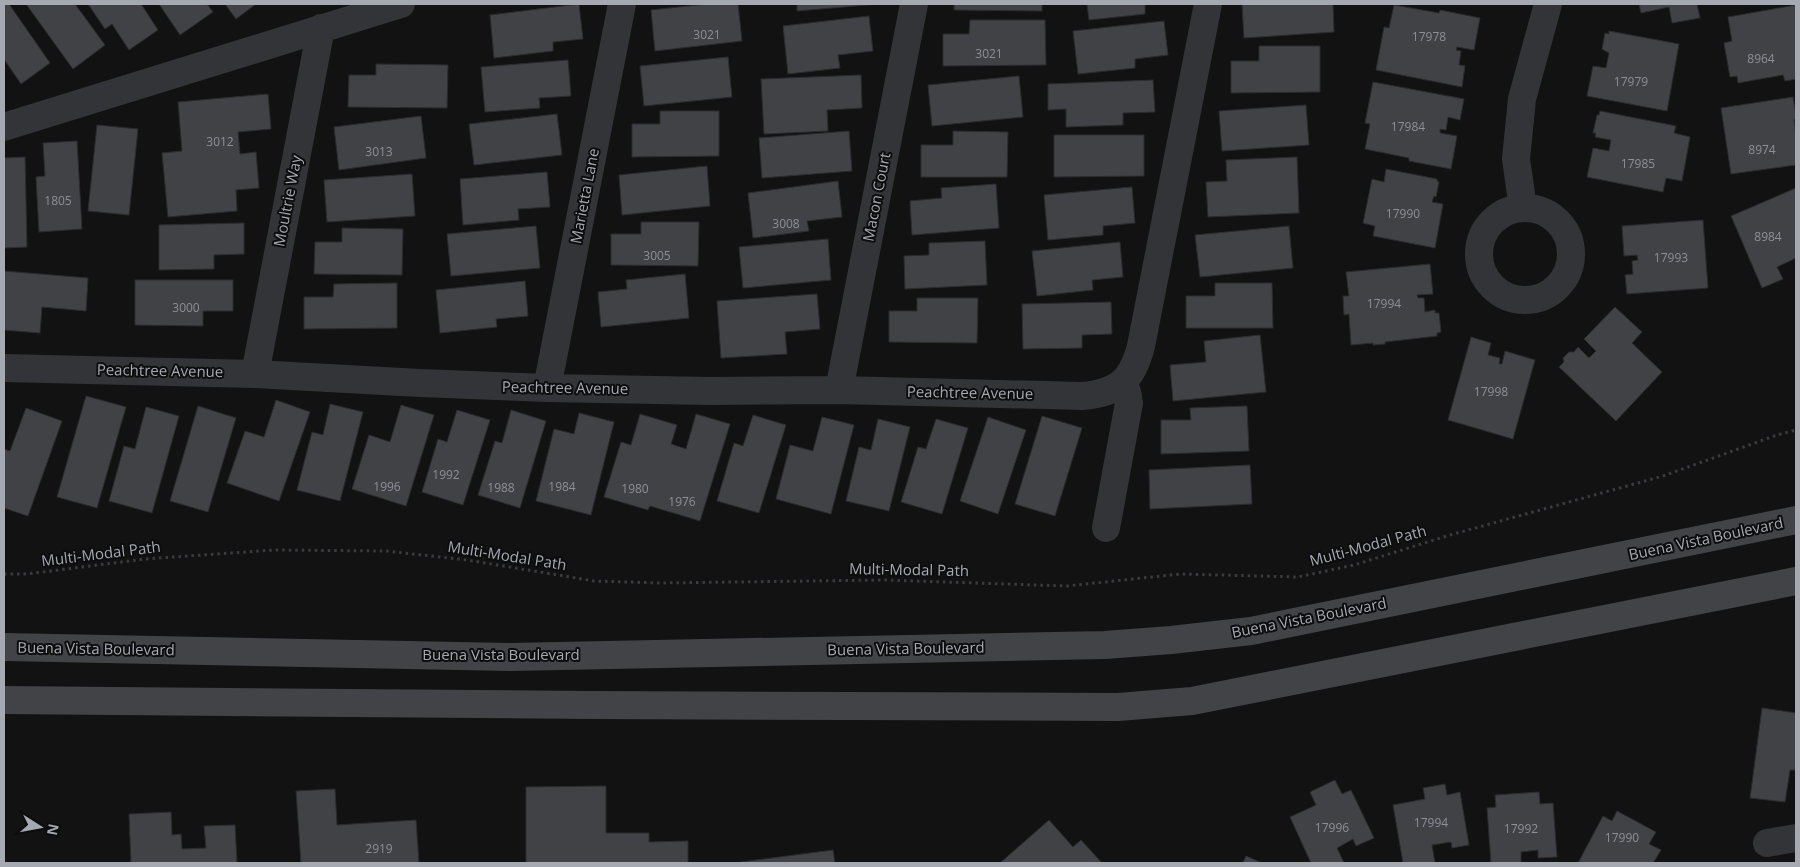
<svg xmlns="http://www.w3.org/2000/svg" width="1800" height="867" viewBox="0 0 1800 867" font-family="'Open Sans',sans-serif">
<rect width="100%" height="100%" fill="#121213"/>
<path fill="#414246" stroke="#2c2c2f" d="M4,4H9L50,63L21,84L4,59Z
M26,4H75L105,45L73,69Z
M88,4H141L158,30L129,50L112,24L105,29Z
M159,4H207L213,12L180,35Z
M225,4H256L236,19Z
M579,4L583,39L553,42V51L494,58L490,15Z
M707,4H738L742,41L655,51L651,10Z
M797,4H879L797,11Z
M954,4H1042V11L954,10Z
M1087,4H1154L1145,5V14L1089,20Z
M1242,4H1333L1334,32L1244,38Z
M1639,4H1697L1700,18L1672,23L1669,7L1641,13Z
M1394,5L1439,13L1440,10L1480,18L1474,50L1457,47L1456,50L1461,51L1459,65L1465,66L1462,87L1376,70L1384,27L1389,28Z
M1796,5V79L1785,81L1783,75L1738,83L1737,76L1730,77L1724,43L1732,41L1728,17Z
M869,16L873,51L838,55L840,68L788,74L783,26Z
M970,20H1045L1046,65L943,66V34H969Z
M1164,21L1168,55L1135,59V68L1078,74L1073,31Z
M1609,31L1679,44L1667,111L1587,96L1593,66L1606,68L1609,53L1602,49L1605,33L1609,34Z
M1259,46H1320V92L1231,93V61H1259Z
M728,57L732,97L644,106L640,66Z
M568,60L571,96L539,98L540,108L485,112L481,67Z
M376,64L448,65L447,108L348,107L349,75H376Z
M861,75L862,108L827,110L828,131L764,134L761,79Z
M1019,76L1023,117L932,126L928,85Z
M1153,80L1155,112L1123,113V125L1066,127V109L1048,110V84Z
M1373,82L1464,99L1460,120L1448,117L1446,130L1440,129V133L1457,136L1451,169L1409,161V158L1365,149L1370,124L1365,123Z
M268,94L271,129L238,132L240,154L256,152L259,188L236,190L237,211L168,217L162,153L182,151L178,102Z
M1793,97L1796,116V119L1794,120L1796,135V165L1731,174L1721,108Z
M1306,105L1309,145L1222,151L1219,111Z
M660,111H719V156L632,157V124H660Z
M1600,111L1676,126L1674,133L1690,137L1682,181L1666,178L1663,192L1587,177L1593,148L1609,151L1611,140L1595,137L1596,133H1593L1597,115H1599Z
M557,114L562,155L474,165L469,124Z
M421,116L426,158L339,170L334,127Z
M97,125L138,129L129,215L88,211Z
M849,131L852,171L762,178L759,138Z
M953,131L1008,132L1007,177H921V145H953Z
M1054,135H1144V176L1054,177Z
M77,141L82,229L39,232L36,177L45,176L43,143Z
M25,157L27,247L4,248V158Z
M1297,157L1299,213L1208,217L1206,182L1227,181L1226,160Z
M707,166L710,206L622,215L619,175Z
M1386,169L1437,179V181L1439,182L1436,197L1434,196L1432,202L1443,204L1435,248L1373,236L1375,226L1363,223L1372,179L1384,182Z
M547,172L550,207L518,209L519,220L463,225L460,179Z
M412,174L415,216L327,222L324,180Z
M838,181L842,217L807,221L809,231L753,238L748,193Z
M996,184L999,228L912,235L910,201L942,198L941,188Z
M1132,187L1135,223L1103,226V235L1048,240L1044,195Z
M1796,188V258L1777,267L1783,279L1762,288L1731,216Z
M1703,220L1708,288L1627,294L1625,275L1633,274L1632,261L1638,260L1637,255L1624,256L1622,226Z
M641,222H699L698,266L611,265V234H641Z
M244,223V254L214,255V269L159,270V225Z
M536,226L540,268L451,276L447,234Z
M1289,226L1293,268L1200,277L1195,235Z
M342,228L403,229L402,275L314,274L315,242H342Z
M828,239L831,280L743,288L739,247Z
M985,241L987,285L905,289L904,256L929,255V243Z
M1120,242L1123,277L1092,280L1093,290L1037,296L1032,251Z
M1430,264L1433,294L1417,295L1418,298H1424L1425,312L1435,310V313H1439L1441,332L1437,333V336L1385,342V344L1373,345V343L1351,345L1349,314L1344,315L1343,296H1349L1346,272Z
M4,271L88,278L86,311L42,307L40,333L4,330Z
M685,274L689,318L601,327L598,292L627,289L626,280Z
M135,280H233V311H203V326L135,325Z
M525,281L528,316L496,319L497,327L440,333L436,290Z
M397,283V328L304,329V297H333L334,284Z
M1215,283H1272L1273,328H1186V296H1215Z
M817,294L820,329L785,332L787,354L721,358L717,301Z
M917,298H978L977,343L889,342V311H917Z
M1111,302L1112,334L1082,335V348L1023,349L1022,304Z
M1615,307L1642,332L1632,343L1662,372L1616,421L1559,367L1564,362L1563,358L1569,352H1574L1578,347L1589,358L1596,351L1584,339Z
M1260,335L1266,392L1173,401L1170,365L1206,362L1204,341Z
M1471,337L1491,343L1488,355L1500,358L1499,364H1502L1505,351L1535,360L1513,439L1448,420Z
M86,396L126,407L97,508L57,497Z
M276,400L310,412L279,501L227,483L245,431L264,437Z
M330,404L363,412L340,501L297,490L312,432L323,435Z
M401,405L434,415L406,506L352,489L369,435L390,442Z
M198,406L236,418L208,512L170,501Z
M1247,406L1249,451L1161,454V420H1191L1190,408Z
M146,407L179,416L152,513L109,501L124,446L135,449Z
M26,408L62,421L28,516L4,508V449L10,451Z
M457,410L490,420L463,505L422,492L438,439L447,442Z
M511,410L546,421L520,508L478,495L495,441L502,443Z
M579,413L614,422L591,515L536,501L554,429L574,434Z
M640,414L677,425L671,444L686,449L696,414L730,424L700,521L650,506L648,510L604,497L621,442L631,445Z
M753,415L786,425L759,513L717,501L734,443L743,446Z
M1042,416L1082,428L1055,516L1015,504Z
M822,417L854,425L831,514L776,499L790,445L813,451Z
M988,417L1026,430L998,514L960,501Z
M878,419L910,427L889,511L846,501L859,447L871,450Z
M936,419L968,428L942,514L901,502L918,447L926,449Z
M1250,465L1252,504L1150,509L1149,470Z
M1762,708L1796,713V762L1795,770H1790L1785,802L1750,798Z
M1335,780L1342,794L1351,790L1374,838L1356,846L1353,839L1337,848L1344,863H1311L1290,817L1316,805L1310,792Z
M1445,784L1447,795L1460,792L1469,845L1452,848L1451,842L1432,845L1435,863H1403L1393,805L1425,799L1423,788Z
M606,786V833H649V842L688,841V863H526V787Z
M335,789L337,825L416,820L419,863H301L296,791Z
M1539,792L1540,804L1553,803L1557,857L1538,858V850L1521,852V863H1491L1487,808L1496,807L1495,795Z
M1617,811L1656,832L1649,844L1661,850L1653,863H1578L1603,816L1612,821Z
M171,812L172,835L181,834L182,849L206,848L204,826L235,825L237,863H131L129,814Z
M1049,820L1073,847L1081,840L1102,863H1000Z
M833,850L835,863H741V862Z
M1246,856L1262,863H1243Z"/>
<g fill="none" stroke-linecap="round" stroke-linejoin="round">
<path stroke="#393b3e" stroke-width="3" stroke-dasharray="2.5 4" stroke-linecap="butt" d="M4,574H27L145,559L274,550L386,551L467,560L594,581L660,583L884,580L1067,586L1180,574L1298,577L1354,565L1450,535L1663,476L1777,435L1796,430"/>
<path stroke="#333437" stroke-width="28" d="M4,127L401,4
M1479 254a46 46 0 1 1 92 0a46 46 0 1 1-92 0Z
M1523,208L1516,159L1522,99L1548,4
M4,368L255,374L420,383L547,388L710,391L839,390L1082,396C1118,393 1132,381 1141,346L1208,4
M255,374L321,28
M547,388L622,4
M839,390L914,4
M1106,528L1129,403L1127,392L1123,382
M1767,843L1796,838"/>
<path stroke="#414347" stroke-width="28" d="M4,647L510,657L1105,645L1171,640L1251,631L1796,520
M4,700L590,705L1118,707L1192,701L1796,581"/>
</g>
<g text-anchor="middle" stroke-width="4" stroke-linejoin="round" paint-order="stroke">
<g font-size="12" fill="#8c8f97">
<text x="707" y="39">3021</text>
<text x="1429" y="41">17978</text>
<text x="989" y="58">3021</text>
<text x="1761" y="63">8964</text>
<text x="1631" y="86">17979</text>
<text x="1408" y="131">17984</text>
<text x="220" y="146">3012</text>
<text x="1762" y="154">8974</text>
<text x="379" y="156">3013</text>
<text x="1638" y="168">17985</text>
<text x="58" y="205">1805</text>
<text x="1403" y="218">17990</text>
<text x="786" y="228">3008</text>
<text x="1768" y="241">8984</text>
<text x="657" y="260">3005</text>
<text x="1671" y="262">17993</text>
<text x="1384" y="308">17994</text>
<text x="186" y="312">3000</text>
<text x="1491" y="396">17998</text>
<text x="446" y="479">1992</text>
<text x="387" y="491">1996</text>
<text x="562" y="491">1984</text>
<text x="501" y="492">1988</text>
<text x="635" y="493">1980</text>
<text x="682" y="506">1976</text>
<text x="1431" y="827">17994</text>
<text x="1332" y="832">17996</text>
<text x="1521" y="833">17992</text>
<text x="1622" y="842">17990</text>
<text x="379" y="853">2919</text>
</g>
<g font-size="15" fill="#a5a9b2" stroke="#0d0d0e">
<text transform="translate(585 196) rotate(-79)" y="5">Marietta Lane</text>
<text transform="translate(877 197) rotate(-79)" y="5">Macon Court</text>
<text transform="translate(288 201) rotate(-79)" y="5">Moultrie Way</text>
<text transform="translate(160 371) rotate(1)" y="5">Peachtree Avenue</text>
<text transform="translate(565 388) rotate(1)" y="5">Peachtree Avenue</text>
<text transform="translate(970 393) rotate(1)" y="5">Peachtree Avenue</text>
<text transform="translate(1706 539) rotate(-12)" y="5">Buena Vista Boulevard</text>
<text transform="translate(1368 546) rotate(-15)" y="5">Multi-Modal Path</text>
<text transform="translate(101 554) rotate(-7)" y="5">Multi-Modal Path</text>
<text transform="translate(507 556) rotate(9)" y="5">Multi-Modal Path</text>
<text transform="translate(909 570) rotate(1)" y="5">Multi-Modal Path</text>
<text transform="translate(1309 618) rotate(-11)" y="5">Buena Vista Boulevard</text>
<text transform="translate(96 649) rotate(1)" y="5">Buena Vista Boulevard</text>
<text transform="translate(906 649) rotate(-1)" y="5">Buena Vista Boulevard</text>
<text x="501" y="660">Buena Vista Boulevard</text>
</g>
</g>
<rect width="1800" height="867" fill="none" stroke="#a5a9b2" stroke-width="10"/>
<g transform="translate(40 827) rotate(101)" stroke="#0d0d0e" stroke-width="4" paint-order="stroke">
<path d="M0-4L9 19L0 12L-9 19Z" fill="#a5a9b2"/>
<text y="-8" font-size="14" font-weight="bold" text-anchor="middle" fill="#a5a9b2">N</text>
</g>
</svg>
